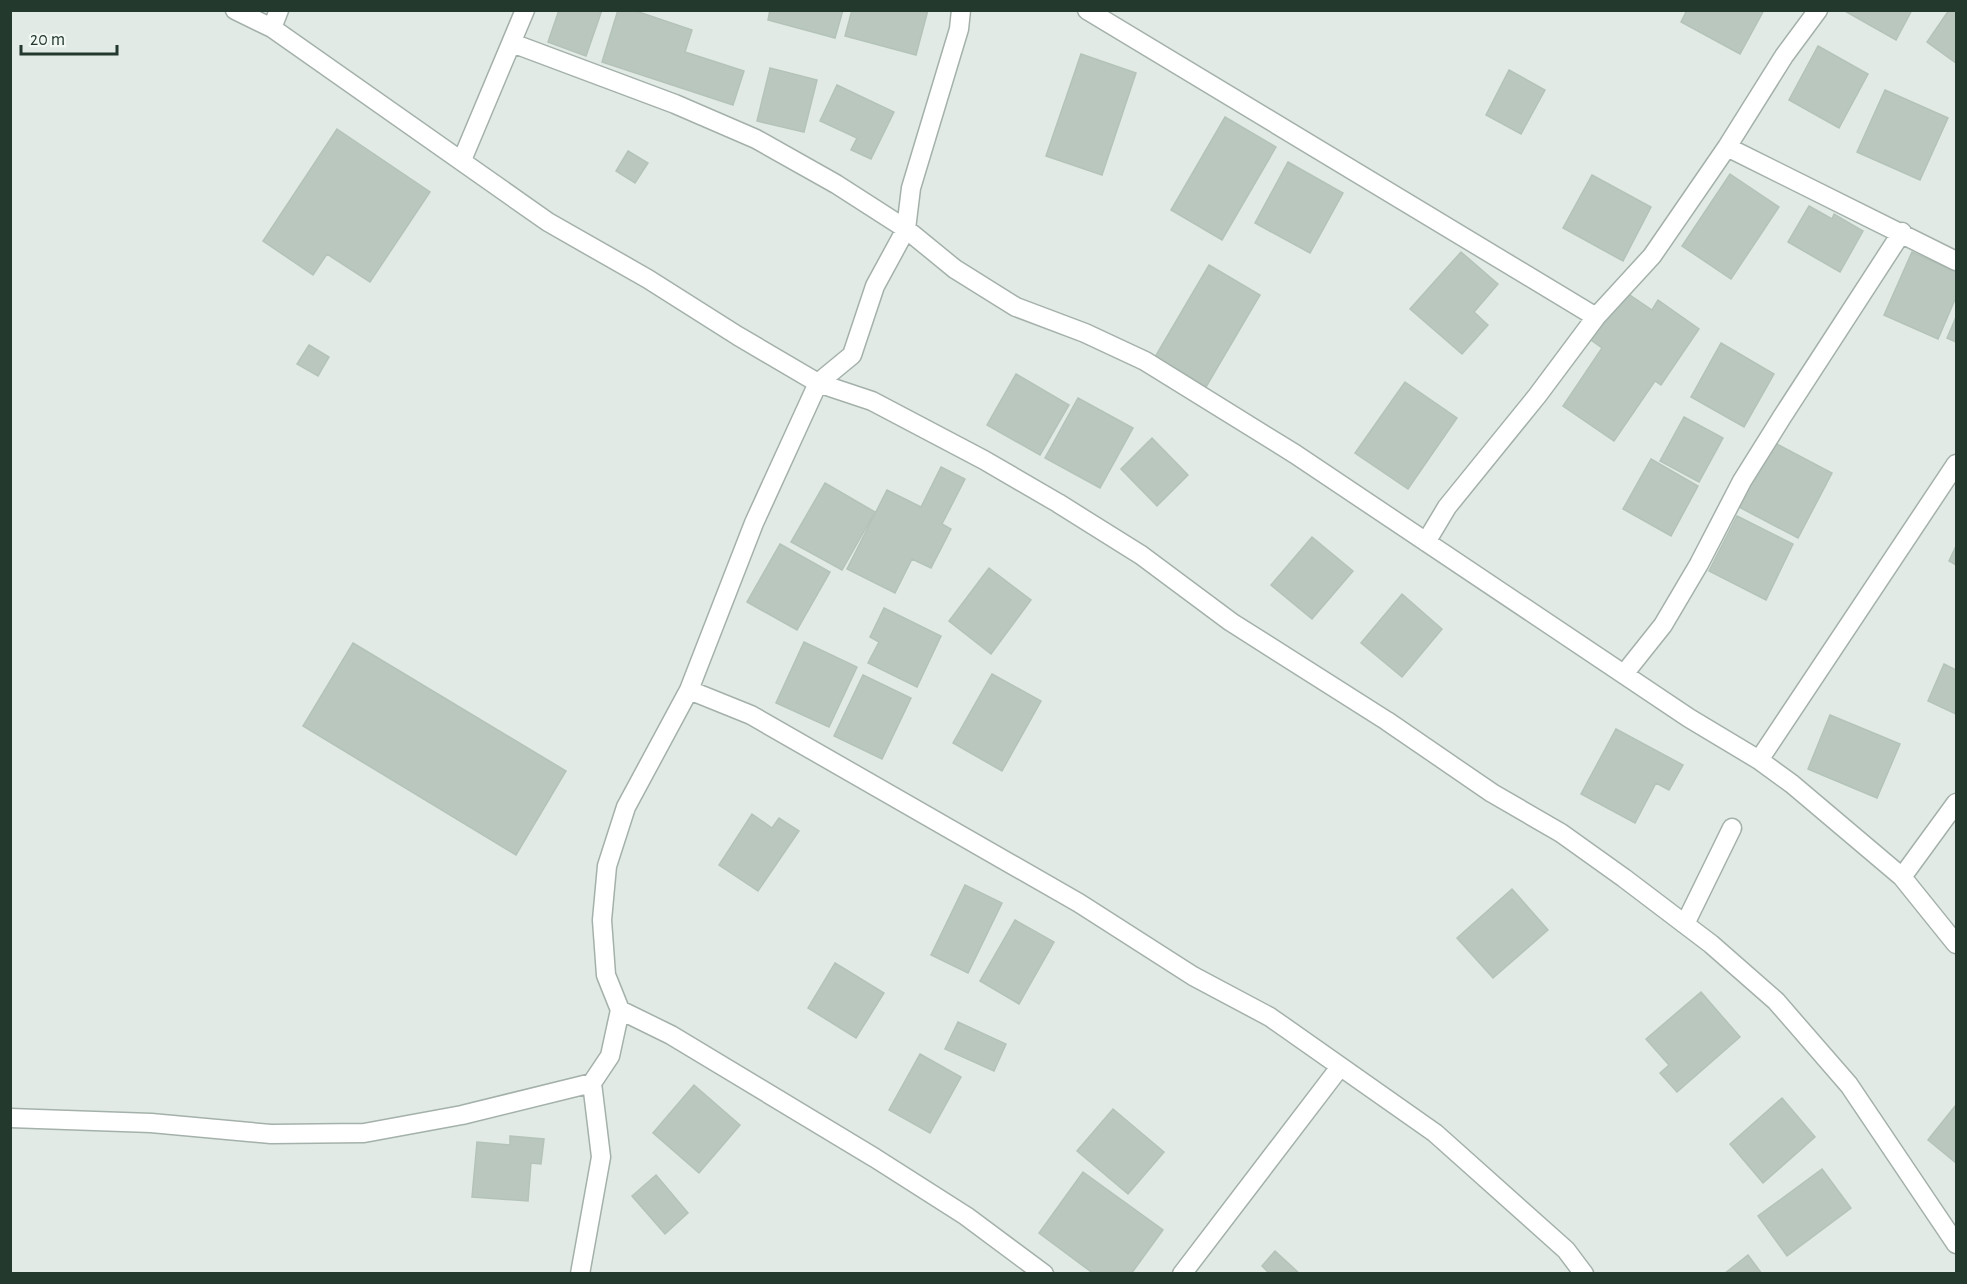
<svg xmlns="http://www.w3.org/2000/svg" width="1967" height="1284" viewBox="0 0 1967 1284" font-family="'Alegreya Sans',sans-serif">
<rect width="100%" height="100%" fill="#e1eae4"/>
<path fill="#bac7bf" stroke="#b4c3b9" stroke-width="1.5" d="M559,10H602L586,56L548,42Z
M618,10H633L692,30L685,52L744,71L733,105L602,62Z
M770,10H843L835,38L768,20Z
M852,10H928L916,55L845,36Z
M1687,10H1764L1740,54L1681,22Z
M1843,10H1912L1896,40Z
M1949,10H1956V63L1927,42Z
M1818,46L1868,74L1839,128L1789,100Z
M1081,54L1136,73L1102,175L1046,156Z
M770,68L817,80L804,132L757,121Z
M1509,70L1545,90L1521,134L1486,115Z
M837,85L894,112L871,159L851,150L857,138L820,121Z
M1885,90L1948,118L1920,180L1857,152Z
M1225,117L1276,147L1222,240L1171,210Z
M337,129L430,192L370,282L327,254L313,275L263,241Z
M628,151L648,163L635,183L616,171Z
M1288,162L1343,193L1310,253L1255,223Z
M1730,174L1779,207L1731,279L1682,246Z
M1592,175L1651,207L1623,261L1563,228Z
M1809,206L1832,219L1834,214L1863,231L1840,272L1788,242Z
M1461,252L1498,284L1474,312L1488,325L1462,354L1410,309Z
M1912,252L1956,272V297L1938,339L1884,315Z
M1209,265L1260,295L1206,387L1155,357Z
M1624,291L1652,310L1658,300L1699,329L1661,385L1655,381L1614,441L1563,406L1602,348L1591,340Z
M1956,317V342L1947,338Z
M1721,343L1774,374L1744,427L1691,397Z
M309,345L329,357L318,376L297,364Z
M1016,374L1069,405L1040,455L987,425Z
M1405,382L1457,418L1408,489L1355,453Z
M1078,398L1133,428L1100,488L1045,458Z
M1684,417L1723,438L1699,482L1660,461Z
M1152,438L1188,475L1157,506L1121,469Z
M1773,442L1832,473L1798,538L1739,507Z
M1651,459L1698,486L1671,536L1623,509Z
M941,467L965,479L942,524L951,529L931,568L912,559L895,593L847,569L887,490L921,507Z
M825,483L875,512L842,570L791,542Z
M1737,516L1793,544L1766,600L1709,571Z
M1312,537L1353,571L1312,619L1271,585Z
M780,544L830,572L797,630L747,602Z
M1956,546V565L1949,561Z
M989,568L1031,600L991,654L949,621Z
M1402,594L1442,629L1402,677L1361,643Z
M884,608L941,636L917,687L868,663L879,642L870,637Z
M804,642L857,667L829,727L776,703Z
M353,643L566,771L516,855L303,726Z
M1944,664L1956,670V714L1928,701Z
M992,674L1041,701L1002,771L953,743Z
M863,675L911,698L882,759L834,736Z
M1830,715L1900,744L1877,798L1808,769Z
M1616,729L1683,765L1669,790L1656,783L1635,823L1581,794Z
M752,814L772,828L779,818L799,831L758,891L719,865Z
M965,885L1002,903L968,973L931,955Z
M1512,889L1548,930L1493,978L1457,938Z
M1015,920L1054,942L1019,1004L980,981Z
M835,963L884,993L856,1038L808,1008Z
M1701,992L1740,1037L1677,1092L1660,1073L1669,1065L1646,1039Z
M958,1022L1006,1044L994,1071L945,1049Z
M920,1054L961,1077L930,1133L889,1110Z
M694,1085L740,1125L699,1173L653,1133Z
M1782,1098L1815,1137L1763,1183L1730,1144Z
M1956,1105V1163L1928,1140Z
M1113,1109L1164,1152L1128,1194L1077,1151Z
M510,1136L544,1139L541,1164L531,1163L528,1201L472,1197L477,1142L510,1145Z
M1822,1169L1851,1208L1787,1256L1758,1216Z
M1083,1172L1163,1230L1131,1274H1094L1039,1233Z
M656,1175L688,1213L665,1234L632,1196Z
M1275,1251L1300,1274H1270L1262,1266Z
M1748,1255L1762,1274H1724Z"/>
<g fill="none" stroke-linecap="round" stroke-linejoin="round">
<g stroke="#a4b1aa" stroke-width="21">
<path id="service" d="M1685,924L1732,828"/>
</g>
<g stroke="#a4b1aa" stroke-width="21">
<path id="minor" d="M235,10L272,28L548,222L648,279L738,336L818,383L872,401L984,460L1058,503L1141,555L1231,622L1387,721L1492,793L1561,833L1624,878L1711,944L1776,1001L1849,1085L1956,1244
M1087,10L1596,317
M272,28L279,10
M512,43L675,104L756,139L836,184L906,229L955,269L1016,307L1085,333L1145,361L1295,454L1689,718L1759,760L1792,784L1902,877L1956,944
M1727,147L1956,261
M462,160L525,10
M1426,542L1447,507L1537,396L1596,317L1652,256L1727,147L1784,56L1818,10
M1624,674L1663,625L1699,564L1742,481L1782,417L1902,232
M689,690L751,715L1079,903L1193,976L1270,1017L1435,1133L1566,1250L1584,1274
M1759,760L1956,464
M1902,877L1956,803
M620,1010L671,1035L875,1158L966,1216L1044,1274
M10,1118L151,1123L271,1134L364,1133L462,1115L592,1083L610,1056L620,1010L606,975L602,920L607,866L626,807L689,690L754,523L818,383L852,355L875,286L906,229L911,188L959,29L961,10
M580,1274L601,1157L592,1083
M1182,1274L1340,1067"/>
</g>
<use href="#service" stroke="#fff" stroke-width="18"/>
<use href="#minor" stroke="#fff" stroke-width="18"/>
</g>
<rect width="1967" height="1284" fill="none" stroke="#23392e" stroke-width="24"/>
<path d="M21 45v9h96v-9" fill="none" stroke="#23392e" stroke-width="3"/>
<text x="30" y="45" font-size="18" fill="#23392e" stroke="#f1f7f3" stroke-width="4.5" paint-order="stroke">20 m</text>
</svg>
